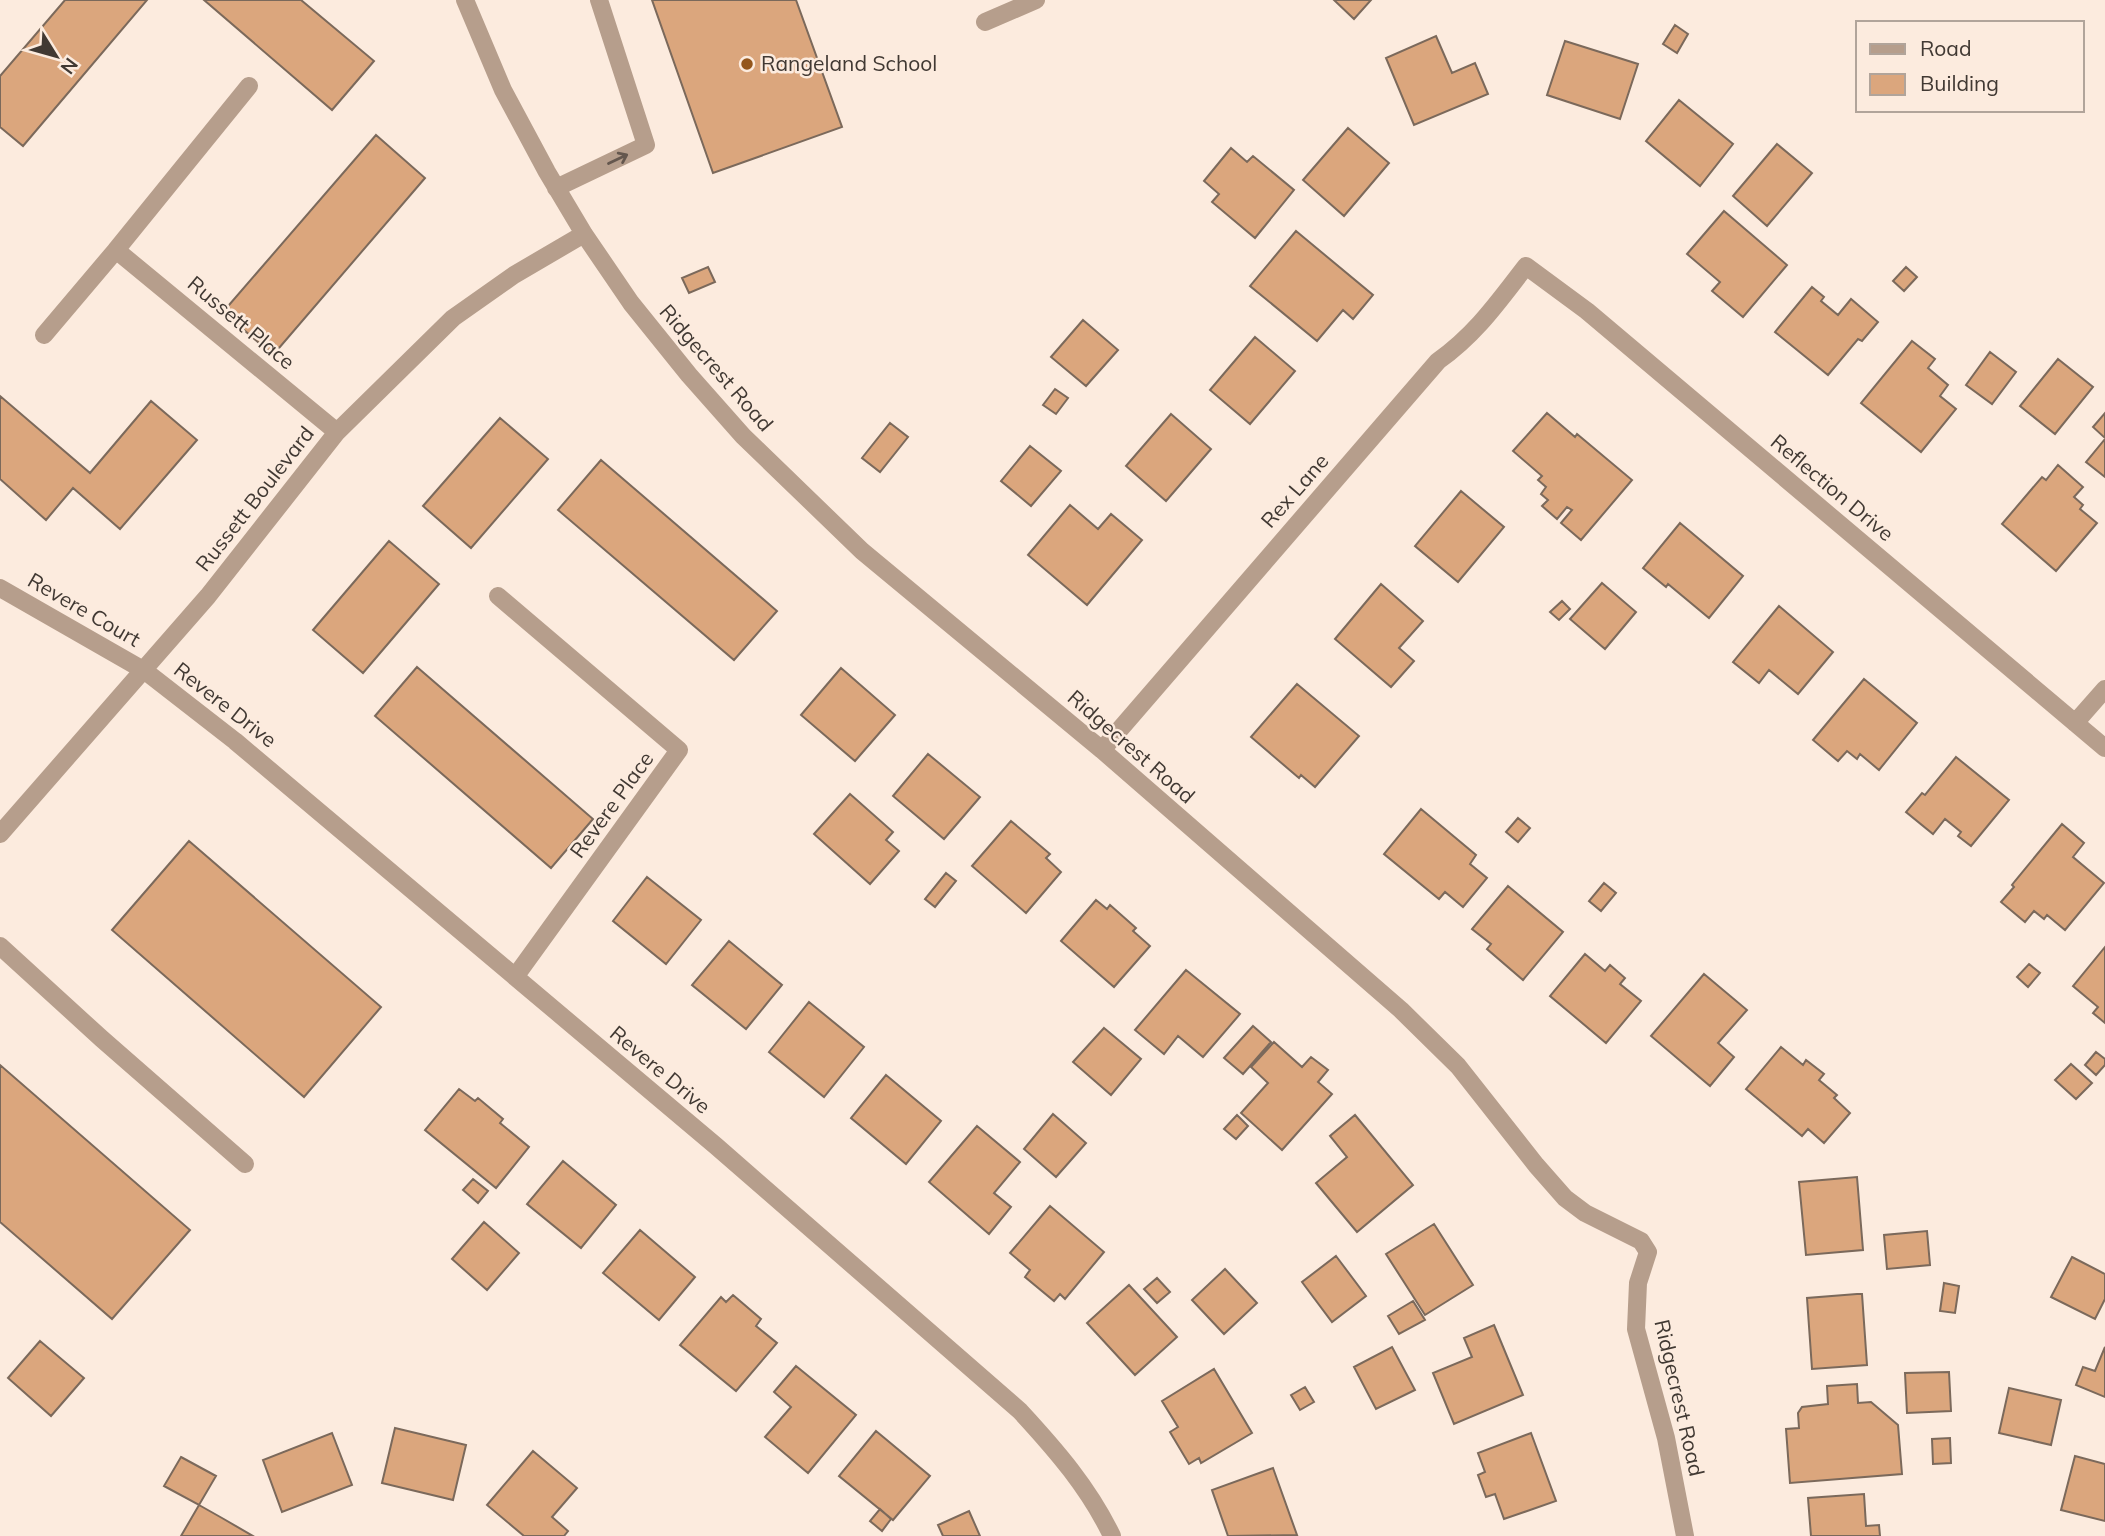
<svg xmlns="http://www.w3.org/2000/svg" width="2105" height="1536" viewBox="0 0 2105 1536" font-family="Mulish,sans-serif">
<rect width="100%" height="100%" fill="#fcebde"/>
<path fill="#dba67d" stroke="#7b695b" stroke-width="2" d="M65,0H147L23,146L0,127V76Z
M204,0H301L374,61L332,110Z
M652,0H796L842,127L713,173Z
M1334,0H1371L1354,19Z
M1675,25L1688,34L1677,53L1663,44Z
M1436,36L1452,73L1475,63L1488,94L1414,125L1386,58Z
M1565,41L1638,64L1620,119L1547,95Z
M1679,100L1733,144L1700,186L1646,141Z
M1348,128L1389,163L1344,216L1303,180Z
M376,135L425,178L273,355L223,312Z
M1777,144L1812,173L1767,226L1733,196Z
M1231,148L1247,162L1253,156L1294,190L1255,238L1212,202L1219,194L1204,181Z
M1724,211L1787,265L1743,317L1712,291L1720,282L1687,254Z
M1296,231L1373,295L1353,319L1343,310L1317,341L1250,286Z
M708,267L715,282L689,293L682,278Z
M1906,267L1917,277L1904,291L1893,281Z
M1812,287L1824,297L1821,301L1838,315L1851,299L1878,322L1862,341L1858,339L1828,375L1775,332Z
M1083,320L1118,350L1086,386L1051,357Z
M1255,337L1295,371L1250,424L1210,390Z
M1912,341L1935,359L1928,368L1948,385L1940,396L1956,409L1921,452L1861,403Z
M1990,352L2016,372L1992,404L1966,385Z
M2058,359L2093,387L2055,434L2020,406Z
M1055,389L1068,398L1056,414L1043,405Z
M0,396L90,473L151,401L197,440L120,529L73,488L46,520L0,479Z
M1547,413L1575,437L1577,434L1632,480L1581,540L1561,523L1572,510L1567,507L1557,519L1542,506L1548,500L1541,494L1546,487L1538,480L1542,476L1513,451Z
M2105,413V438L2093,427Z
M1171,414L1211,449L1166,501L1126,466Z
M500,418L548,459L471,548L423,506Z
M890,423L908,437L880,472L862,458Z
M2105,439V477L2086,462Z
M1030,446L1061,471L1031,506L1001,481Z
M601,460L777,611L734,660L558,510Z
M2058,465L2083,487L2074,497L2083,505L2080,509L2097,523L2056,571L2002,524L2042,477L2046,480Z
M1461,491L1504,527L1458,582L1415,546Z
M1070,505L1098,529L1111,514L1142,540L1087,605L1028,555Z
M1680,523L1743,576L1709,618L1668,584L1666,587L1643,568Z
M389,541L439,584L363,673L313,630Z
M1602,583L1636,612L1605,649L1570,619Z
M1381,584L1423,621L1399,648L1414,661L1391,687L1335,639Z
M1562,601L1570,609L1559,620L1550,612Z
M1779,606L1833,652L1798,694L1769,670L1759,683L1733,662Z
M417,667L593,819L551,868L375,716Z
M841,668L895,715L855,761L801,715Z
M1864,679L1917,723L1879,770L1860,754L1857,759L1847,751L1838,761L1813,740Z
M1297,684L1359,736L1315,787L1301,775L1299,778L1251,737Z
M928,754L980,797L944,839L893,796Z
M1956,757L2009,800L1971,846L1958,836L1961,832L1945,819L1933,834L1906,812L1922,793L1925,795Z
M850,794L893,832L886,840L899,851L870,884L814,834Z
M1421,809L1476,855L1470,864L1487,878L1463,907L1445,892L1439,899L1384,854Z
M1518,818L1530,828L1518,842L1506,832Z
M1011,821L1050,854L1046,858L1061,872L1026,913L972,866Z
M2062,824L2084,843L2073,857L2104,883L2065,930L2047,915L2044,919L2034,911L2025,922L2001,902L2014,887L2012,885L2015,881Z
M189,841L381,1007L304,1097L112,930Z
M946,873L956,881L935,907L925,899Z
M647,877L701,920L666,964L613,921Z
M1604,883L1616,893L1601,911L1589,901Z
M1508,886L1563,932L1523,980L1487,949L1491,944L1472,929Z
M1096,900L1107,909L1110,905L1136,928L1133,931L1150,946L1114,987L1061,941Z
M729,941L782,985L746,1029L692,985Z
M2105,947V1023L2093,1013L2098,1007L2073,986Z
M1585,954L1605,971L1610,965L1625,978L1620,984L1641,1001L1606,1043L1550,996Z
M2029,964L2040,973L2028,987L2017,977Z
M1186,970L1240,1014L1203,1057L1178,1036L1164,1054L1135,1030Z
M1704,974L1747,1010L1718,1043L1734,1057L1710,1086L1651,1036Z
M809,1002L864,1047L824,1097L769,1052Z
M1253,1026L1271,1042L1243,1074L1224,1058Z
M1104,1028L1141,1059L1111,1095L1073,1062Z
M1274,1042L1302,1067L1311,1057L1328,1070L1318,1082L1332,1094L1282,1150L1241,1113L1268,1083L1251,1067Z
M1781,1047L1803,1065L1806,1060L1824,1074L1819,1080L1837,1095L1834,1098L1850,1113L1824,1143L1808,1129L1802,1136L1746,1089Z
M2096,1052L2105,1059V1065L2096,1075L2085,1065Z
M2071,1064L2092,1083L2076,1099L2055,1080Z
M0,1065L190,1230L112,1319L0,1222Z
M886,1075L941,1121L906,1164L851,1118Z
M459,1089L475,1101L478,1098L503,1119L500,1123L529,1147L496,1188L425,1130Z
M1053,1114L1086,1143L1056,1177L1024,1149Z
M1237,1115L1248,1126L1236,1139L1224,1129Z
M1355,1115L1413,1185L1357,1232L1316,1183L1347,1157L1330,1136Z
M977,1126L1020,1162L994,1193L1011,1207L989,1234L929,1182Z
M563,1161L616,1205L581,1248L527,1204Z
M1857,1177L1863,1250L1806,1255L1799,1182Z
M473,1179L488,1191L478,1203L463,1190Z
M1050,1206L1104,1252L1065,1299L1060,1294L1054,1301L1025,1277L1030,1270L1010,1253Z
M484,1222L519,1253L487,1290L452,1259Z
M1434,1224L1473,1285L1425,1315L1386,1254Z
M640,1230L695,1277L659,1320L603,1273Z
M1927,1231L1930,1265L1887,1269L1884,1235Z
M1336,1256L1366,1296L1332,1322L1302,1282Z
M2072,1257L2105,1274V1299L2095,1319L2051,1297Z
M1225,1269L1257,1303L1224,1334L1192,1300Z
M1157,1278L1170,1292L1157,1303L1144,1289Z
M1944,1283L1959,1286L1955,1313L1940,1311Z
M1129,1285L1177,1337L1135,1375L1087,1323Z
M1857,1294H1862L1867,1365L1812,1369L1807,1298Z
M733,1295L761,1319L756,1326L777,1343L736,1391L680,1345L721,1297L726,1302Z
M1413,1301L1425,1320L1399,1334L1388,1316Z
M1494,1325L1523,1395L1454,1424L1433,1373L1472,1357L1464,1338Z
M40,1341L84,1378L51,1416L8,1378Z
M1392,1347L1415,1390L1376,1409L1354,1367Z
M2105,1347V1397L2076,1385L2083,1367L2095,1371Z
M796,1366L856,1415L808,1473L765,1437L791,1407L774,1392Z
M1214,1369L1252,1433L1201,1463L1199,1458L1189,1464L1170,1432L1178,1427L1162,1401Z
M1949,1372L1951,1411L1907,1413L1905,1373Z
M1857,1384L1858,1403L1871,1402L1898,1425L1902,1474L1790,1483L1786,1429L1799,1428L1798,1413L1802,1407L1828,1404L1827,1386Z
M1305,1387L1314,1402L1300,1410L1291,1395Z
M2009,1388L2061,1400L2051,1445L1999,1433Z
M395,1428L466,1445L453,1500L382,1483Z
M876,1431L930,1476L893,1520L839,1476Z
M332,1433L352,1485L282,1512L263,1460Z
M1531,1433L1556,1501L1504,1519L1495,1494L1486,1497L1478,1475L1485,1472L1478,1453Z
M1950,1438L1951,1463L1933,1464L1932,1439Z
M533,1451L577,1488L552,1517L568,1531L564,1536H524L487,1505Z
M2075,1456L2105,1464V1521L2061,1510Z
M181,1457L216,1476L199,1505L164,1486Z
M1273,1468L1297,1535L1228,1536L1212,1490Z
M1864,1494L1866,1526L1879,1525L1880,1536H1811L1808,1498Z
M199,1505L222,1518L253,1536H181Z
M880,1509L891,1519L882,1531L870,1521Z
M969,1511L980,1536H943L938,1525Z"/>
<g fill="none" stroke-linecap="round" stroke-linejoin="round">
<path stroke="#b69e8c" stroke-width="18" d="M465,0L503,90L547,172L584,234L631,303L689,375L743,436L862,551L1102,750L1401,1010L1458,1066L1536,1165L1565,1198L1585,1213L1641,1241L1648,1252L1638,1283L1636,1329L1666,1438L1685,1536
M985,22L1036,0
M249,86L116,250L337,432
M556,188L646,145L599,0
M44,335L116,250
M0,588L145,671L235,741L716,1146L1020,1411C1056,1450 1089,1488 1112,1536
M498,596L679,750L515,977
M2075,723L2105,689
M1102,750L1438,361C1476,334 1498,302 1526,266L1587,311L2105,748
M0,834L208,596L337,432L453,318L514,275L584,234
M0,946L102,1039L245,1164"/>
</g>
<defs><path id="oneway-shaft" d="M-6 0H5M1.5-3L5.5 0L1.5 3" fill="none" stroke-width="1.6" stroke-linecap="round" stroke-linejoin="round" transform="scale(1.75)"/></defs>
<use stroke="#64574e" href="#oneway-shaft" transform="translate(618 159) rotate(-25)"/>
<circle fill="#94561c" stroke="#fcebde" stroke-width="2.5" cx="747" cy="64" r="7"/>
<g text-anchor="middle" stroke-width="5" stroke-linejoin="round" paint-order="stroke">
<g font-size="21" fill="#413933" stroke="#fcebde" text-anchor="start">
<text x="761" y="71">Rangeland School</text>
</g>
<g font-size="21" fill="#413933" stroke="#fcebde">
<text transform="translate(241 323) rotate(40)" y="7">Russett Place</text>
<text transform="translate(716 368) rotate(49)" y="7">Ridgecrest Road</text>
<text transform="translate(1832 488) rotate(40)" y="7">Reflection Drive</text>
<text transform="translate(1295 491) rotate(-49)" y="7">Rex Lane</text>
<text transform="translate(255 499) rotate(-52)" y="7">Russett Boulevard</text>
<text transform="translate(84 610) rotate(30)" y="7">Revere Court</text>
<text transform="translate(225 705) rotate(38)" y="7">Revere Drive</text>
<text transform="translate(1131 747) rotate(41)" y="7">Ridgecrest Road</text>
<text transform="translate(612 805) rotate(-54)" y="7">Revere Place</text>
<text transform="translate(660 1070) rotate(40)" y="7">Revere Drive</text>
<text transform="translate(1679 1398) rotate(77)" y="7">Ridgecrest Road</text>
</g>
</g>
<rect x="1856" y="21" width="228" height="91" fill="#fcebde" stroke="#b1a49a" stroke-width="2"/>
<rect x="1870" y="44" width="35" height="10" fill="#b69e8c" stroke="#b1a49a" stroke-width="2"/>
<text x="1920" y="56" font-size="21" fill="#413933">Road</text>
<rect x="1870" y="74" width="35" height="21" fill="#dba67d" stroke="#b1a49a" stroke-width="2"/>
<text x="1920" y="91" font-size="21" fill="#413933">Building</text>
<g transform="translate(56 56) rotate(127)" stroke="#fcebde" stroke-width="5" paint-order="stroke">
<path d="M0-5L12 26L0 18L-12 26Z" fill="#413933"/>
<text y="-10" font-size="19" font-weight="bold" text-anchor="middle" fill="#413933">N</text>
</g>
</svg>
